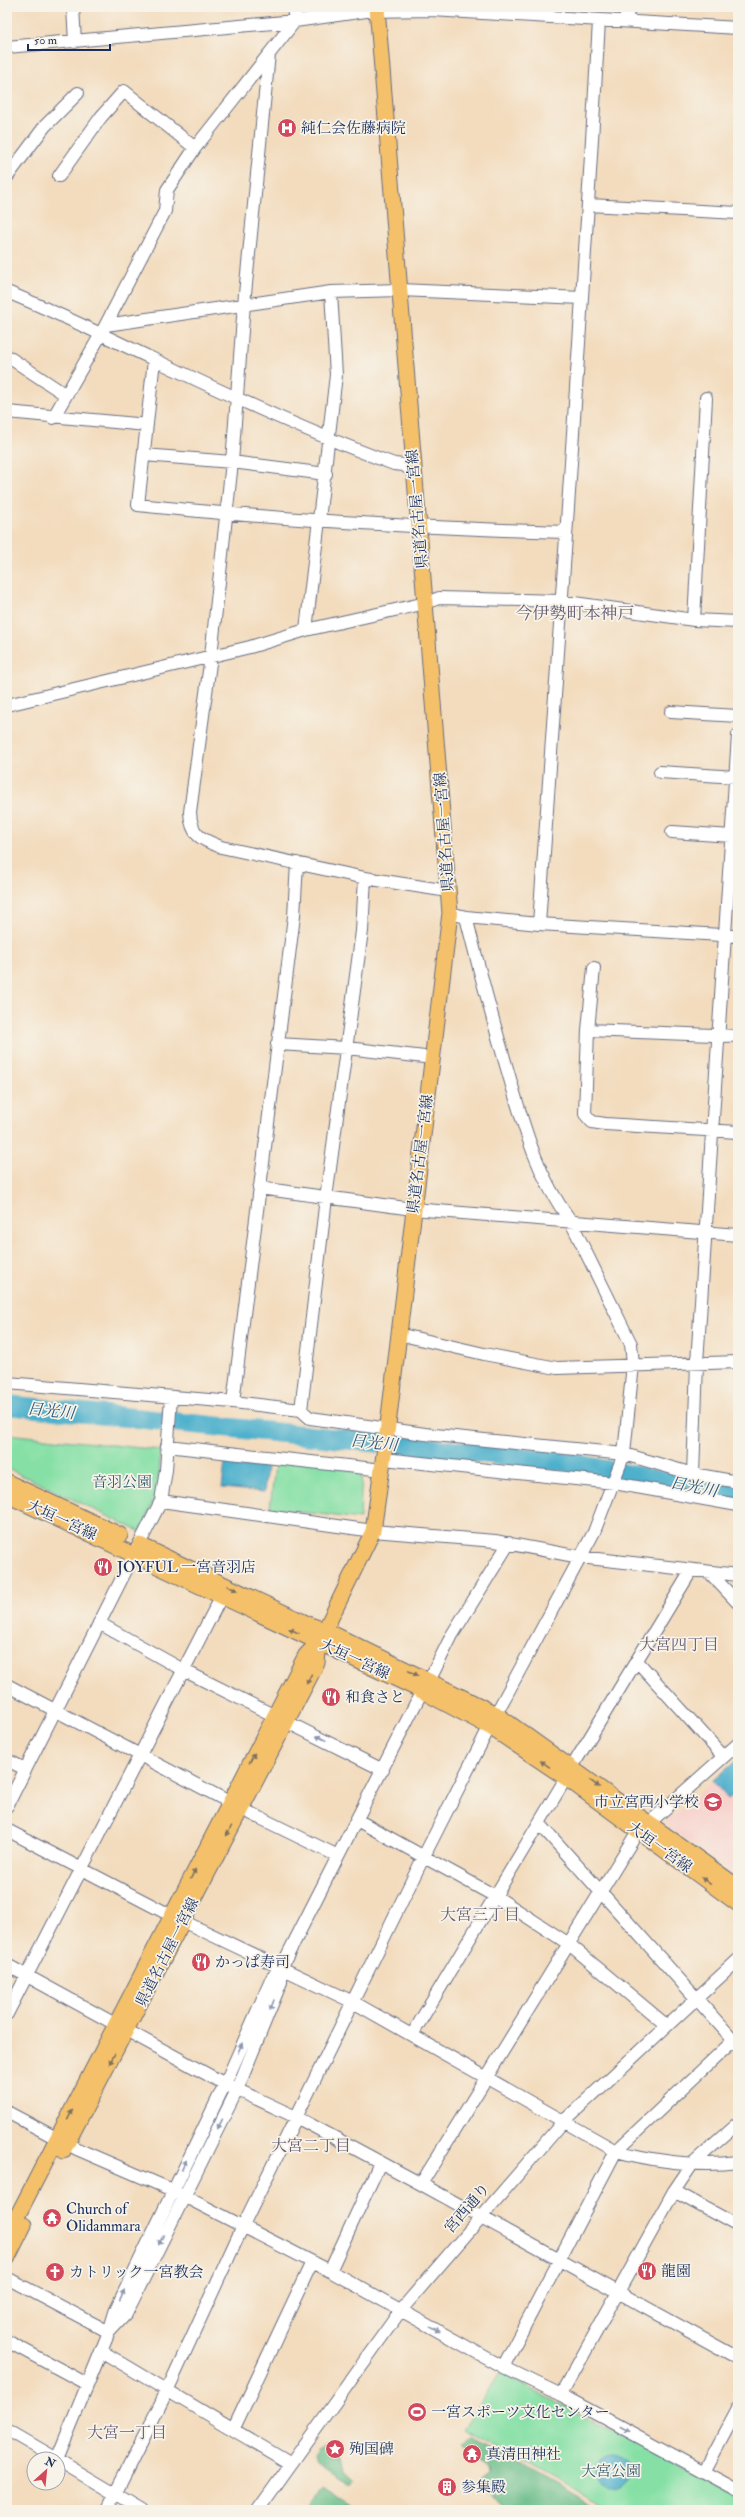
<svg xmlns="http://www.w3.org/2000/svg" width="745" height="2517" viewBox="0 0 745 2517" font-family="'IM FELL Double Pica','Noto Serif JP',serif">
<rect width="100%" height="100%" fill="#f7f3e8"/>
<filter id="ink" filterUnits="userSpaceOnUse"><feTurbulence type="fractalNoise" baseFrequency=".025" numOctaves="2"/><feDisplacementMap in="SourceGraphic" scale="8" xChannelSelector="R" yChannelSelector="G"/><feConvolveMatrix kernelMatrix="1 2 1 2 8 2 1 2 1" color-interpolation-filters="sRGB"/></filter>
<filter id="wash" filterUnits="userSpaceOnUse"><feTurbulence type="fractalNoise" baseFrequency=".012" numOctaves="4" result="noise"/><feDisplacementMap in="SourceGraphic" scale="16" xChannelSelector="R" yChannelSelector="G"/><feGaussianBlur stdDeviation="0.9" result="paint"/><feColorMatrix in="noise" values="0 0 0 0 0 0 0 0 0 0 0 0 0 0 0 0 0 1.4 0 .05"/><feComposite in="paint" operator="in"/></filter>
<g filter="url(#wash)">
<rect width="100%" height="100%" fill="#f3dcbe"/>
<path fill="#f7d0cb" d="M738,1759V1878L665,1824Z"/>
<path fill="#86e0a6" stroke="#508882" d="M7,1434L160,1450C161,1482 154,1502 141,1532L7,1468Z
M276,1457L362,1468L360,1519L270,1508Z
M500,2373L738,2498V2510H610L464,2430Z"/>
<path fill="#6cbe8b" stroke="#447674" d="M470,2437L599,2510H509L482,2490L481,2483L489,2473L488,2468L462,2445Z
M324,2447L337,2454L341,2469L351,2479L348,2483H345L315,2463L313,2457L317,2451Z
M322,2486L358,2510H307Z"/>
<path fill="#4db0cc" stroke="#347095" d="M225,1461L267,1466L264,1492L222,1488Z
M738,1759V1791L728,1799L713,1781Z
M596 2471a17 17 0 1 1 34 0a17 17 0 1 1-34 0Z"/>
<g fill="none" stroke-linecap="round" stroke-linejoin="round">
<path stroke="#4db0cc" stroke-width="20" d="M7,1405L567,1462L702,1489L738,1494"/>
</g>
</g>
<g filter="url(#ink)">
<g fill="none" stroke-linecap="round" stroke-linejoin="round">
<g stroke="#676c80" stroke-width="14">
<path id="minor" d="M73,7L75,42
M625,20L630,7
M7,47L295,21L366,11L432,10L738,28
M269,54L244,304L232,462L211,656L190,812C191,835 200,839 221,847L365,878L448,891
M59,176L101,117L124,91L195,148
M7,177L45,126L78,93
M589,205L738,213
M7,292C57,312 104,336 153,359C232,397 312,434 394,464L404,465L413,472
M106,325L331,292L400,290L582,298
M7,356L66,395
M154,360L138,505C280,520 423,528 565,532
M7,412L147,425
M53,418L101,334L165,211L167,190L195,148L295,21L293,7
M144,455L232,462L326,474
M694,620L706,398
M306,630L336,375L331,292
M7,705L250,647L306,630L426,603L439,598L560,601L694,620L738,622
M671,712L738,716
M660,772L736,777
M672,832L732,836
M466,917L539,924L738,936
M539,924C560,623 582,322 599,21
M594,968L588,1030L585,1114L592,1122L605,1124L738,1132
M588,1030L738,1036
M277,1044L347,1048L433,1058
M259,1188L413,1209L738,1235
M398,1334L484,1354L557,1368L738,1362
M7,1383L233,1402L301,1410L310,1418L425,1434L624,1454L693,1474L738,1482
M233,1402L294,916L297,863
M301,1410L326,1198L362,931L365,878
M167,1446L383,1470
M384,1459L614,1483L738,1505
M693,1474L697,1363L738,735
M161,1501L373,1531L495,1541L580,1557L738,1575
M709,1572L738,1603
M99,1623L185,1671L383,1770
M637,1661L723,1756
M429,1681L452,1635L509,1543
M7,1685L252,1814L338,1856
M7,1760L25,1769
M572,1767L691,1571
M7,1806L161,1501L166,1470L171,1397
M357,1820L495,1896L569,1944L666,2025
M539,1823L738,2045
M649,1823L738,1744
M7,1830L172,1916L353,2002L616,2151C654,2161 699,2167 738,2162
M7,1965L225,2084L298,2118L421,2184L738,2358
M7,2014L221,1597
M412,2035L566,1778
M7,2112L77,2149L172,2190L330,2271L503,2367L561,2395L738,2490
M421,2184L638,1831
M674,2191L738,2226
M330,2271L380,2163
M7,2278L109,2332
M110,2331L126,2314L237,2090L281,1982V1968
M7,2341L87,2384
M101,2351L291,2464
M503,2367L616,2151L734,2040
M561,2395L674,2191L693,2163L738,2123
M234,2428L312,2262
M7,2430L57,2459
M57,2459L109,2332L116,2309L225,2084L272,1978L281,1968L422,1691
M58,2460L142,2510
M704,2472L738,2408
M107,2510L167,2391L242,2228L424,1856L496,1714L594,1532L624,1454L633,1364L631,1344L570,1220C537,1177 523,1124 508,1072C493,1021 479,969 466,917L450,913
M258,2510L401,2310L563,2122L738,1960"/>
</g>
<g stroke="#676c80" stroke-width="17">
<path id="major" d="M7,1482L120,1535
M7,1495L422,1691L490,1727L566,1778L738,1904
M140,1545L310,1625L325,1630L496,1714L738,1887
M63,2151L317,1663L319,1642
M7,2236L306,1655L319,1642L325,1630L373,1531L387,1433L450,913L377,7
M7,2259L24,2225"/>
</g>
<use href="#minor" stroke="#fff" stroke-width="12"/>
<use href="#major" stroke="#f4c16a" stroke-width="15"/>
</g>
<defs><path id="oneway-solid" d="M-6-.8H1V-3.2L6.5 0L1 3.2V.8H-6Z"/></defs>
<g fill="#7d7163">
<use href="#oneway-solid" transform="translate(232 1588) rotate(25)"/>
<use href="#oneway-solid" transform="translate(294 1631) rotate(-155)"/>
<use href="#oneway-solid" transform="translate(413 1673) rotate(26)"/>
<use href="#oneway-solid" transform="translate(309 1679) rotate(117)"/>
<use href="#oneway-solid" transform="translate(252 1758) rotate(-62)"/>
<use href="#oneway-solid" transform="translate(545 1764) rotate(-146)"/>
<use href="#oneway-solid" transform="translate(595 1784) rotate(36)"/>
<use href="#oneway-solid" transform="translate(229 1831) rotate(118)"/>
<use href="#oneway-solid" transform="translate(193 1874) rotate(-63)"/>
<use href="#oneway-solid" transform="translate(706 1881) rotate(-144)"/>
<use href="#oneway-solid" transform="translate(112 2059) rotate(118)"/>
<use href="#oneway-solid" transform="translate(70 2115) rotate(-63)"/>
</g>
<g fill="#8d97ae">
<use href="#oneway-solid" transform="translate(321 1738) rotate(-154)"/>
<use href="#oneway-solid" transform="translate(272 2005) rotate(112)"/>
<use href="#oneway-solid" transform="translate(240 2048) rotate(-66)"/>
<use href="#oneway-solid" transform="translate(220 2124) rotate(117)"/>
<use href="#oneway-solid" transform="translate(184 2165) rotate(-64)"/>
<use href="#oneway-solid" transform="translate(161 2240) rotate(116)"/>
<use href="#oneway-solid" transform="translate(122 2295) rotate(-65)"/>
<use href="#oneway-solid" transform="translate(435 2329) rotate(29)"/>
<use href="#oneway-solid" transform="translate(624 2429) rotate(28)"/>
</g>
</g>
<defs>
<g id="hospital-disc" transform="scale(1)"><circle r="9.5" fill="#d1495b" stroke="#f7f3e8"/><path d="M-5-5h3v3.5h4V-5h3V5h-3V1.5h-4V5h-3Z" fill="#fff"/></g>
<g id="restaurant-disc" transform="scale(1)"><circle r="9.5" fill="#d1495b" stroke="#f7f3e8"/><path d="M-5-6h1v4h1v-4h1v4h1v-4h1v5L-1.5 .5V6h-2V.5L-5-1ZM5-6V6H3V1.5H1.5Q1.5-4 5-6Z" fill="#fff"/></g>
<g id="school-disc" transform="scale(1)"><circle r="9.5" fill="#d1495b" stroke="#f7f3e8"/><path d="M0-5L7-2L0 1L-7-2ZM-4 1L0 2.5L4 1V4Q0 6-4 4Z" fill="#fff"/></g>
<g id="temple-disc" transform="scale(1)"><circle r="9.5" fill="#d1495b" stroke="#f7f3e8"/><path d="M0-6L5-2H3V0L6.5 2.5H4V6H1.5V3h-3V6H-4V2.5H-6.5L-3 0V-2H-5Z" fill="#fff"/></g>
<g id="church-disc" transform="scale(1)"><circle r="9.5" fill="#d1495b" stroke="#f7f3e8"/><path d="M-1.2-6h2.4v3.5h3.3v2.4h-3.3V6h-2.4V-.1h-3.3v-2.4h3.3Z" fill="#fff"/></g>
<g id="stadium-disc" transform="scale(1)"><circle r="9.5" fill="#d1495b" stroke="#f7f3e8"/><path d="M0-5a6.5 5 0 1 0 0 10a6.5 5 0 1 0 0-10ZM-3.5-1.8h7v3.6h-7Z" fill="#fff"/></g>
<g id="sight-disc" transform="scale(1)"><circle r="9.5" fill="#d1495b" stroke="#f7f3e8"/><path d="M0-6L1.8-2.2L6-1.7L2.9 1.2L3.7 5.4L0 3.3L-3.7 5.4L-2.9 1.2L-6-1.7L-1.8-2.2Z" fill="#fff"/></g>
<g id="building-disc" transform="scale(1)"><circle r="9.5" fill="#d1495b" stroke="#f7f3e8"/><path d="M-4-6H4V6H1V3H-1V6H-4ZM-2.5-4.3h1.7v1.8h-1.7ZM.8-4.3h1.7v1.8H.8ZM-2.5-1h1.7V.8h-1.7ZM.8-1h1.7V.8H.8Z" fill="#fff"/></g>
</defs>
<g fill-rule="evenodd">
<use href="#hospital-disc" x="287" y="128"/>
<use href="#restaurant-disc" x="103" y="1567"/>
<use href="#restaurant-disc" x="331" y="1697"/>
<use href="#school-disc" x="713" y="1802"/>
<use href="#restaurant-disc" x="201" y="1962"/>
<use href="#temple-disc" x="52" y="2218"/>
<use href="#restaurant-disc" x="647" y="2271"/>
<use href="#church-disc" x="55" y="2272"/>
<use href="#stadium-disc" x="417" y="2412"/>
<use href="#sight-disc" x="335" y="2449"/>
<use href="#temple-disc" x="472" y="2454"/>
<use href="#building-disc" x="447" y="2487"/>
</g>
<g text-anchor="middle" stroke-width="3.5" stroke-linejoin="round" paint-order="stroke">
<g font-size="15" fill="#1b2f5e" stroke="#f7f3e8" text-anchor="start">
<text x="301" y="133">純仁会佐藤病院</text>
<text x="117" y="1572">JOYFUL 一宮音羽店</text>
<text x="345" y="1702">和食さと</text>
<text x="699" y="1807" text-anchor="end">市立宮西小学校</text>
<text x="215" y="1967">かっぱ寿司</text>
<text x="66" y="2214">Church of<tspan x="66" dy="17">Olidammara</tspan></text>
<text x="661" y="2276">龍園</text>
<text x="69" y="2277">カトリック一宮教会</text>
<text x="431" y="2417">一宮スポーツ文化センター</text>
<text x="349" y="2454">殉国碑</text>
<text x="486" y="2459">真清田神社</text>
<text x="461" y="2492">参集殿</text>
</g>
<g font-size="15" fill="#1b2f5e" stroke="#f7f3e8">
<text transform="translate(417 509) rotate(-95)" y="5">県道名古屋一宮線</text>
<text transform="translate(444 832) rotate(-94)" y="5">県道名古屋一宮線</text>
<text transform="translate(420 1154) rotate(-83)" y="5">県道名古屋一宮線</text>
<text transform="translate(62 1520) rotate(25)" y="5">大垣一宮線</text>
<text transform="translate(355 1659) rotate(25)" y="5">大垣一宮線</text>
<text transform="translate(660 1847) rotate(36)" y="5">大垣一宮線</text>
<text transform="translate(167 1952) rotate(-63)" y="5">県道名古屋一宮線</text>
<text transform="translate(467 2208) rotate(-49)" y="5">宮西通り</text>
</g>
<g font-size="15" fill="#365b70" stroke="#f7f3e8">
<text x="122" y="1487">音羽公園</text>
<text x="611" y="2476">大宮公園</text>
</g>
<g font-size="16" font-style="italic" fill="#2a567f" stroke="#f7f3e8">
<text transform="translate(51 1410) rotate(6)" y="6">日光川</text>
<text transform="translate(374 1442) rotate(6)" y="6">日光川</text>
<text transform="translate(694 1486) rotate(11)" y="6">日光川</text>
</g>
<g font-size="16" fill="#665d75" stroke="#f7f3e8">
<text x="679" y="1650">大宮四丁目</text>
<text x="480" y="1920">大宮三丁目</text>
<text x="311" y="2151">大宮二丁目</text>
<text x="127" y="2438">大宮一丁目</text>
</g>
<g font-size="17" fill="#665d75" stroke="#f7f3e8">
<text x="575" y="619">今伊勢町本神戸</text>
</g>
</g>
<rect width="745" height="2517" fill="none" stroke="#f7f3e8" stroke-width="24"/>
<g transform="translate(46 2471) rotate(27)"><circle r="19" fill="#f7f3e8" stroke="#9fa5b1"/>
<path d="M0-3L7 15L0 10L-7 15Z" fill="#d1495b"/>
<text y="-6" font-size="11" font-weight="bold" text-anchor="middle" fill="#1b2f5e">N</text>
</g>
<path d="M28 44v6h82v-6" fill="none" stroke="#1b2f5e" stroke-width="2"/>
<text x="34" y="44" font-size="12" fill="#1b2f5e" stroke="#f7f3e8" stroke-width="3" paint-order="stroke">50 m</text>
</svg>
